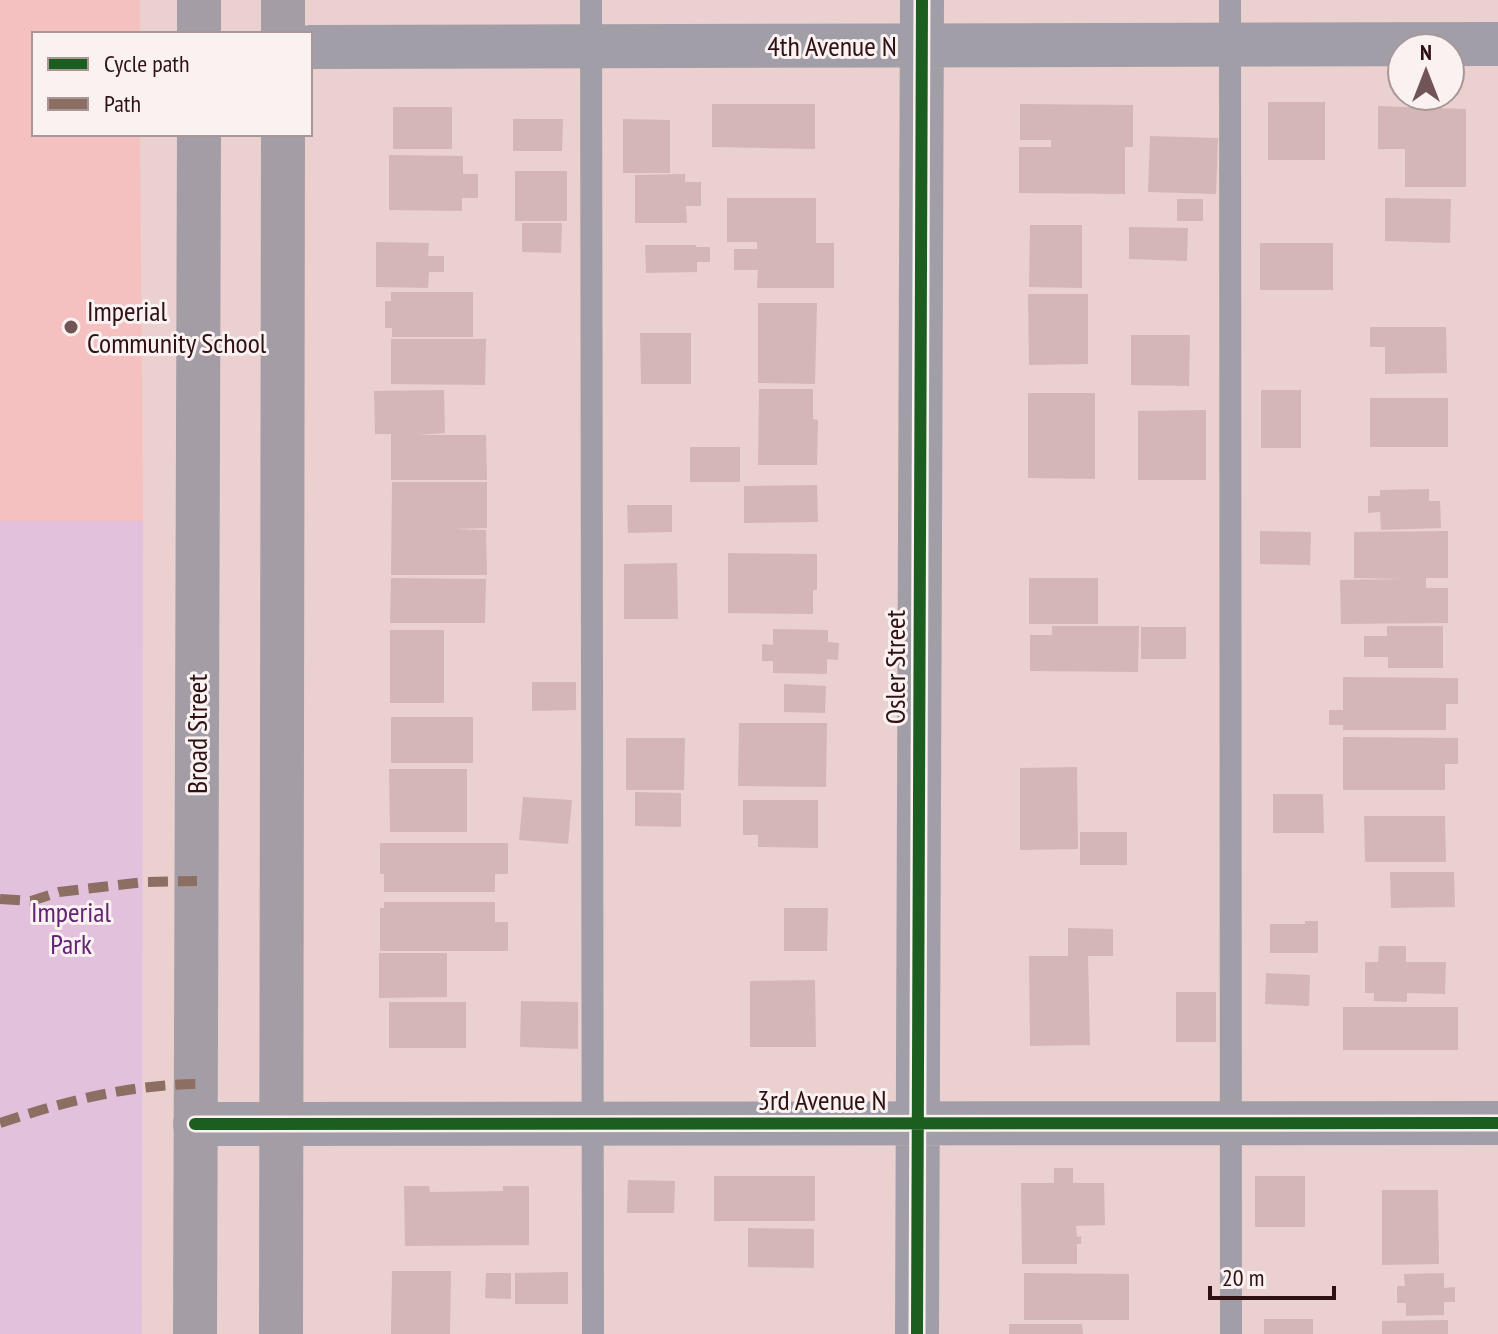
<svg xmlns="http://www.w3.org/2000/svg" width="1498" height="1334" viewBox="0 0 1498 1334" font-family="'PT Sans Narrow',sans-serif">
<rect width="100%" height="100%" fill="#ebd0d0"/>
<path fill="#f4c0c0" d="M0,0H140V34H34V134H140L143,521H0Z"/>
<path fill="#e2c1dd" d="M0,521H143L142,1334H0Z"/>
<path fill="#d4b6b7" d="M1268,102H1325V160H1268Z
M712,104H815V149L712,147Z
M1020,104L1133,105V147H1125V194L1019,193V147H1051V140H1020Z
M1378,106L1466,109V187H1405V149H1378Z
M393,107H452V149H393Z
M513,119H563L562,151H513Z
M623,119L670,120V173H623Z
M1150,136L1218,138L1216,194L1148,192Z
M389,155L463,156V174H478V198H462V211L389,210Z
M515,171H567V221H515Z
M685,174V182H701V206H686L687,223H635V175Z
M727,198H816V243H834V288H757L758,270H734V249H757V242H727Z
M1385,198L1451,199L1450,243L1385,241Z
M1177,199H1203V221H1177Z
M522,223H562L561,253L522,252Z
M1030,225H1082V288L1029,287Z
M1129,227L1188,228L1187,261L1129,259Z
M376,242L429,243L428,256H444V272H429L428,288L376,287Z
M1260,243H1333V290H1260Z
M645,245H696V247H710V262H697V272L646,273Z
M391,292H473V337H392V328H385V301H391Z
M1028,294H1088V364L1029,365Z
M758,303H817L815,384L758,383Z
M1370,327H1446L1447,373L1385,374V347H1370Z
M640,333H691V384H641Z
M1131,335H1190L1189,386L1131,385Z
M391,339H486L485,385L391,384Z
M759,389H813V419L818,420L817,465H758Z
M444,390L445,433L418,435H486L487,480H391V434H375L374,391Z
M1261,390H1301V448H1261Z
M1028,393H1095V479L1028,478Z
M1370,398H1448V447H1370Z
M1206,410V480H1138V411Z
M690,447H740V482H690Z
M392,482H487V528L452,529L486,530L487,575H391Z
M817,485L818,522L744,523V486Z
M1429,489V501H1440L1441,528L1381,530L1380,512L1368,513V496H1380V490Z
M627,505H672V532L628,533Z
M1260,531L1311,532L1310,565L1260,564Z
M1448,531V578H1426V588H1448V623L1341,624L1340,580L1403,579L1354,578V532Z
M728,553L817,554V590H813V614L728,613Z
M677,563L678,619H624V564Z
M391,578L486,579L485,623H390Z
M1029,578H1098V624H1029Z
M1052,626H1139L1138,672L1030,671V635H1052Z
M1387,626H1443V668H1388V657H1364V636H1387Z
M1141,627H1186V659H1141Z
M773,629L828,630V642L839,643L838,660L827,659V674L773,673V661H762V644L773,645Z
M390,630H444V703H390Z
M1343,677L1458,678V704H1446V730H1343V725H1329V710H1343Z
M532,682H576V710L532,711Z
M784,684L826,686L825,713L784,712Z
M391,717H473V763H391Z
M739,723H827L826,787L738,786Z
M1343,737L1458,738V764H1445V790H1343Z
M626,738H685L684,790H626Z
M1077,767L1078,849L1020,850V768Z
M389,769H467V832H390Z
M635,792L681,793V827L635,826Z
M1273,794H1323L1324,833H1273Z
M523,797L572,800L568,844L519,840Z
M743,800H818V848L758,847V835H743Z
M1364,816H1445L1446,862H1365Z
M1080,832H1127V865H1080Z
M380,843H508V874H495V892H384V874H380Z
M1390,872H1454L1455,907L1391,908Z
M384,902H495V922H508V951H380V908H384Z
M784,908H828L827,951H784Z
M1305,921H1318V953H1270V924H1305Z
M1068,928L1113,929V956H1088L1090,1045L1030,1046L1029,956H1068Z
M1379,946H1406V962H1446L1445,994L1407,993V1002L1374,1001V993H1365V962H1378Z
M379,953H447V997L379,998Z
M1266,973L1310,975L1309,1006L1265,1004Z
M815,980L816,1047H750V981Z
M1176,992H1216V1042H1176Z
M521,1001L578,1002V1049L520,1047Z
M389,1002H466V1048H389Z
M1343,1007H1458V1050H1343Z
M1054,1168H1073V1183H1104L1105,1225L1076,1226L1077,1237L1081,1236V1244H1077V1264H1022L1021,1183H1054Z
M714,1176H815V1221H714Z
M1255,1176H1305V1227H1255Z
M628,1180L675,1181L674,1213H627Z
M404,1186H429L430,1192L503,1191V1186H529V1245L405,1246Z
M1382,1190H1438L1439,1264L1382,1265Z
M748,1228L814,1229V1268L748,1267Z
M392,1271H451L450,1334H391Z
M568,1272V1304H515V1273Z
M486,1273H511V1299L485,1298Z
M1024,1273L1129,1274V1320H1024Z
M1444,1273V1288L1455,1287V1302H1444V1315L1406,1316V1303H1397V1286H1405L1404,1274Z
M1264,1319H1313V1334H1264Z
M1448,1320V1334H1382V1321Z
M1009,1324H1082L1083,1334H1009Z"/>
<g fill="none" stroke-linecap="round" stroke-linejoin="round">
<path stroke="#a29ea7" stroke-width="22" d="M591,0L593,1334
M1230,0L1231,1334"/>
<path stroke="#a29ea7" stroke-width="44" d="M310,47L1498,44
M195,1124L1498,1123
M917,1334L922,0"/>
<path stroke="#a49da6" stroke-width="44" d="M199,34V0
M283,34V0
M195,1334L199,134
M281,1334L283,134"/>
<path stroke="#8d6e63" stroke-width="10" stroke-dasharray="20 10" stroke-linecap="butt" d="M0,899L31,901L59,892L144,882L197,881
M0,1123C66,1101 127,1085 196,1084"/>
<g stroke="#faf1f1" stroke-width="17">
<path id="cycleway" d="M195,1124L1498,1123
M917,1334L922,0"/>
</g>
<use href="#cycleway" stroke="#1b5e20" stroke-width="12"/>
</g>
<circle fill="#715455" stroke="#faf1f1" stroke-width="3" cx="71" cy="327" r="8"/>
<g text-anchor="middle" stroke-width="6" stroke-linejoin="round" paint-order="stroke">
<g font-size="28" fill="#2f1113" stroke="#faf1f1">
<text x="832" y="56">4th Avenue N</text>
<text transform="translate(895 667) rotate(-90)" y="10">Osler Street</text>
<text transform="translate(197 734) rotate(-90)" y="10">Broad Street</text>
<text x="822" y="1110">3rd Avenue N</text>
</g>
<g font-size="28" fill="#2f1113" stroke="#faf1f1" text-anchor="start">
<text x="87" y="321">Imperial<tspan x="87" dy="32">Community School</tspan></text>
</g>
<g font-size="28" fill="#622474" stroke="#faf1f1">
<text x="71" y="922">Imperial<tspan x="71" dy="32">Park</tspan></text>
</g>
</g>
<rect x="32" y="32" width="280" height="104" fill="#faf1f1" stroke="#a99798" stroke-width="2"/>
<rect x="48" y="58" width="40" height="12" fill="#1b5e20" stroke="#a99798" stroke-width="2"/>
<text x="104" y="72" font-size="24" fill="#2f1113">Cycle path</text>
<rect x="48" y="98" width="40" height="12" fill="#8d6e63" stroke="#a99798" stroke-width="2"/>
<text x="104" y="112" font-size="24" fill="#2f1113">Path</text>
<g transform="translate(1426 72)"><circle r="38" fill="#faf1f1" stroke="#a99798" stroke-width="2"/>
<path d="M0-6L14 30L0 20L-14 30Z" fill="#715455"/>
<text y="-12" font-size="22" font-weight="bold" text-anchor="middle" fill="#2f1113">N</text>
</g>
<path d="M1210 1286v12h124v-12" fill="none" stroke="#2f1113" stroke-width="4"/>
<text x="1222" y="1286" font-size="24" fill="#2f1113" stroke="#faf1f1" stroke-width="6" paint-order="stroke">20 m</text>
</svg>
